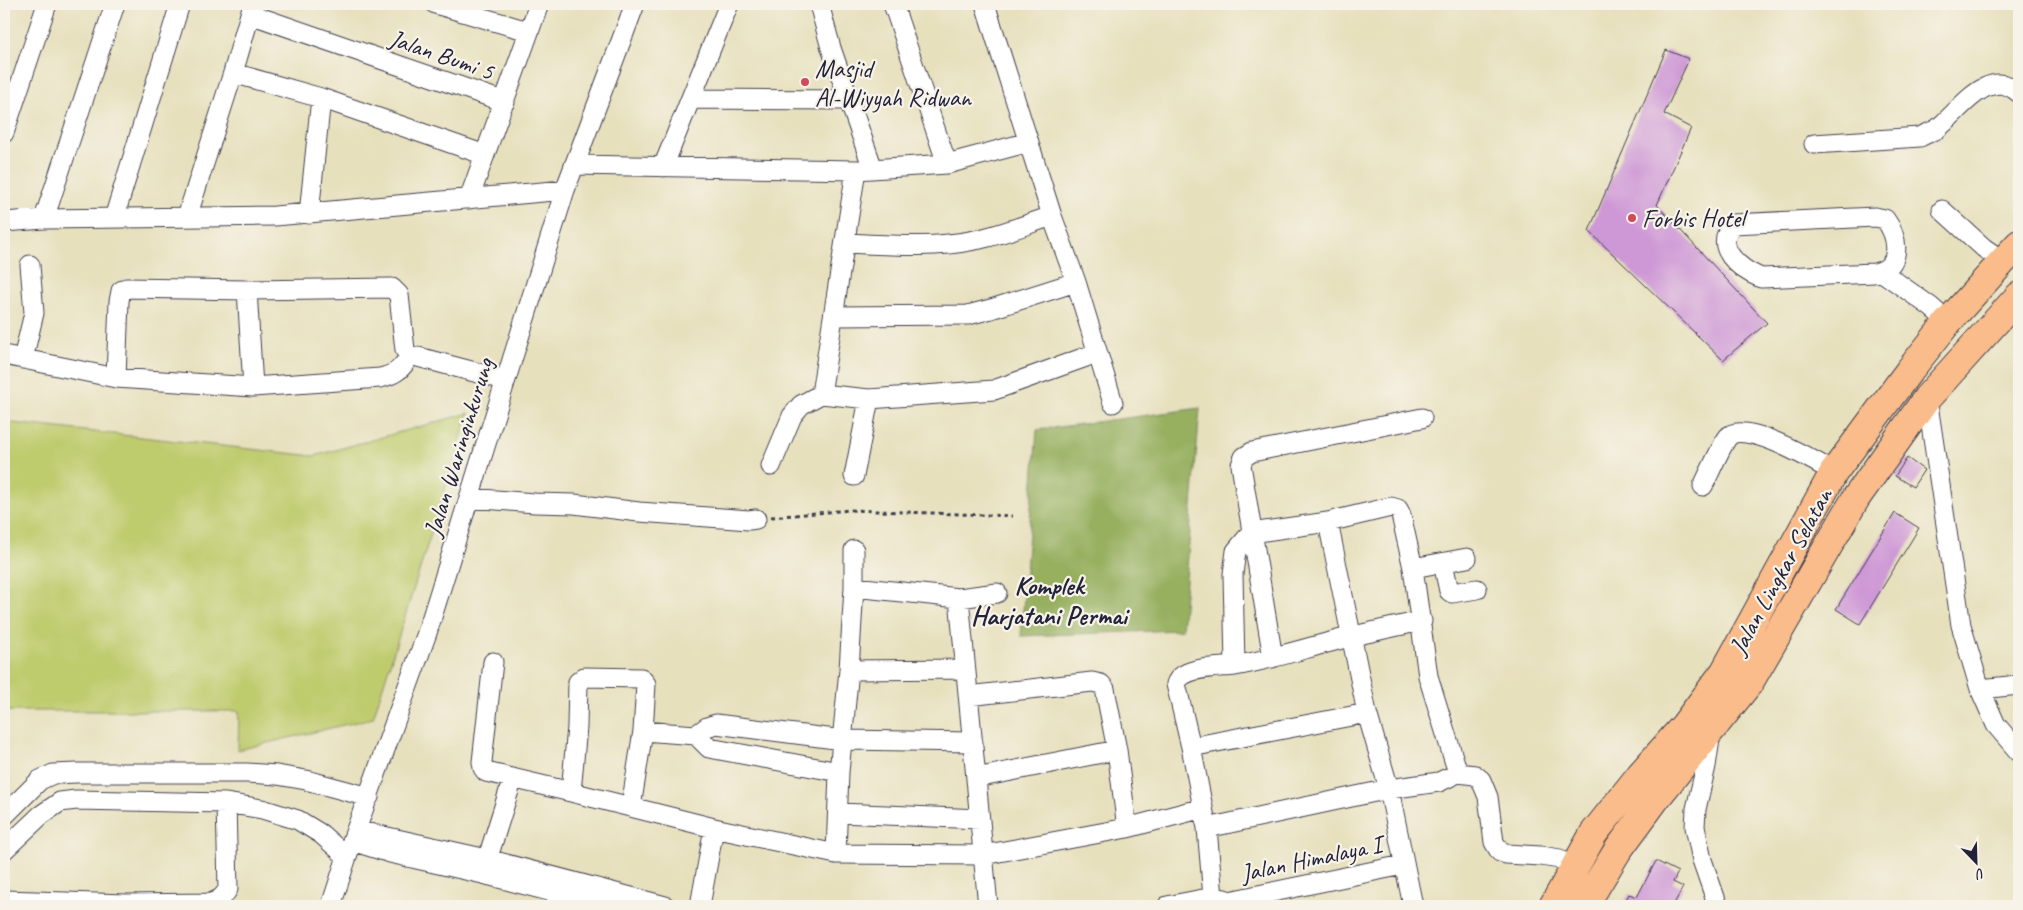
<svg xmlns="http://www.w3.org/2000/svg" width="2023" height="910" viewBox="0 0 2023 910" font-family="Caveat,sans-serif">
<rect width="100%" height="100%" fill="#f7f3e8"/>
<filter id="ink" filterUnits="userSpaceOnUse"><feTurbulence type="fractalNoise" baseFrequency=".02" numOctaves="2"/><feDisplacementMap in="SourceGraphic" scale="10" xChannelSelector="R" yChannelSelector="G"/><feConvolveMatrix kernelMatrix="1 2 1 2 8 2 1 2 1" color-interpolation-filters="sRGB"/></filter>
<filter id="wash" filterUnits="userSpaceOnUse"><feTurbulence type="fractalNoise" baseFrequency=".0096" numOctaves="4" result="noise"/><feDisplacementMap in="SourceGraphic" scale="20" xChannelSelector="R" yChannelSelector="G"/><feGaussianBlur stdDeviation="1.12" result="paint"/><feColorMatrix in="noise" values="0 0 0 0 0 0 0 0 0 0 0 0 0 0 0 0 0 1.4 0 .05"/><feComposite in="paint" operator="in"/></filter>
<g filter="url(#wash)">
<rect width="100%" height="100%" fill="#e7e0bd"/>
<path fill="#bfcc6e" stroke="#707754" d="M469,413L373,718L238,750L239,711H4V422L314,456Z"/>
<path fill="#97b061" stroke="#5c694e" d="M1200,408L1182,630L1021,636L1037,430Z"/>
<g id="blocks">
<path fill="#ce98d6" d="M1666,50L1689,59L1664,114L1691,128L1657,205L1767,323L1723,360L1589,231Z
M1907,458L1924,470L1913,487L1895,476Z
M1895,513L1919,528L1860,624L1836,609Z
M1656,861L1678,872L1673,882L1683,887L1673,906H1623L1629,894L1637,897Z"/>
</g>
</g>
<g filter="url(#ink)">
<use href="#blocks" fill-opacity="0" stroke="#403e4e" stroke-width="1"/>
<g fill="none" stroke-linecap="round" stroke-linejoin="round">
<g stroke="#403e4e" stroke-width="21">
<path id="minor" d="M435,4L528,31
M819,4L831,48L873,169
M893,4L947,164
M985,4L1052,216L1076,282L1113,403
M250,14L505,102
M233,73L321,98L309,214
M321,98L485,155
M691,99L850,100
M4,133L47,4
M1814,144L1920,137C1925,134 1932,132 1937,129C1960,111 1988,65 2019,93
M574,165L856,170L947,164L1029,142
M663,167L729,4
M469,199L539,4
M1942,210L1984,248L2003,261
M187,217L233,73L253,4
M1875,217L1885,219C1899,238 1903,268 1874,273L1761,278C1739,269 1712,247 1733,224Z
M114,218L180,4
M44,219L115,4
M4,222L44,219L275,216L565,190
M845,243C888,245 933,249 975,240C1001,235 1027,224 1052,216
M1882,272L1931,307L1948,322
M247,290L253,387L380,378C393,375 400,371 407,360
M834,316L968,315L991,309L1076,282
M4,355L116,378L253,387
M418,357L505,380
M23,359L34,313L30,265
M116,378L119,301L121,291L126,288L247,290L392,288L399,295L405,350
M821,394L869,399L994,390L1097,353
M1927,398L1961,625L1980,689L1996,725L2019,752
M771,466L792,416L801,405L821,394L856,170
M854,476L869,399
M1703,486C1709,474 1721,446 1728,437C1744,419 1816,462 1834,472
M469,498L535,503L574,504L639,512L749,520L756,519
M1328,522L1367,713L1389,789L1413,906
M1443,563L1449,591L1452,593L1477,589
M1413,568L1467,558
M854,587L959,598L997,593
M959,598L988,906
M1273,658L1241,465L1244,457L1252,452L1422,418
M493,662L482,762L483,768L486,772L571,792L714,828L836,854L983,855L1127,828L1203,808
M1235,665L1233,574L1236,551L1251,533L1328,522L1391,507L1398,509L1401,515L1413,568L1428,676L1458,773
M849,670L965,669
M1980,689L2019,685
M968,696L1092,682L1101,684L1105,689L1117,750L1127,828
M643,731L696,735L707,727L716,724L843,740L973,742
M1711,732L1706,766L1696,809L1695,827L1702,860L1718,906
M696,735L709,748L839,772
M1191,747L1367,713
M976,778L1117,750
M571,792L577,727L578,682L584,677L641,678L646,684L643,731L631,807
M839,813L980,819
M4,816L40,780L53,774L77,773H247L277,775L306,780L369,797
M1207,828L1389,789L1439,782L1458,773L1475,775L1481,780L1488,797L1494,842L1500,852L1506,854L1541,856L1560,859
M356,830L487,859L665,906
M352,841L390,853L483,874L607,906
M4,850L41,815L60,802L76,800L226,803L262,809L298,820L321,834L347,857
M836,854L839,772L849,670L854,587V550
M484,870L513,778
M4,900L126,904L211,903C220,900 223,897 228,889L226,803
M331,906L352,841L427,633L565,190L635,4
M700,906L714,828
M1167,906L1213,897L1225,899
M1216,906L1213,897L1207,828L1191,747L1176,684C1182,666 1218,668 1235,666C1274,659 1312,646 1350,637C1374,631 1398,626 1422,621
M1221,906L1229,901L1403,865"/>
</g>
<g stroke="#403e4e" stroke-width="30">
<path id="highway" d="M1553,906L1594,833L1641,774L1684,726L1725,671L1834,472L1909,371L1948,322L2003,261L2019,244
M1584,906L1618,850L1657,797L1749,683L1856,498L1927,398L2019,296"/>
</g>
<path stroke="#403e4e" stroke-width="3" stroke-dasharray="4 4" stroke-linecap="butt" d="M771,517L850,510L1013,516"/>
<use href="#minor" stroke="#fff" stroke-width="19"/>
<use href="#highway" stroke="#f9bc8a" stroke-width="28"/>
</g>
</g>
<g fill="#d1495b" stroke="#f7f3e8" stroke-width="2">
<circle cx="805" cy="82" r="5"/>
<circle cx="1632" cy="218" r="5"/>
</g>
<g text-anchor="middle" stroke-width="4.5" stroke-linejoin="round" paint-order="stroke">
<g font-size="25" fill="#22223b" stroke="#f7f3e8">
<text transform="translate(442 54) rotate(19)" y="9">Jalan Bumi 5</text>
<text transform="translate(458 447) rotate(-73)" y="9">Jalan Waringinkurung</text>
<text transform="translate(1780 571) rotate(-61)" y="9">Jalan Lingkar Selatan</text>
<text transform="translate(1311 858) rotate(-12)" y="9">Jalan Himalaya I</text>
</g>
<g font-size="25" fill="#22223b" stroke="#f7f3e8" text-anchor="start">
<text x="815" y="77">Masjid<tspan x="815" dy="29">Al-Wiyyah Ridwan</tspan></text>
<text x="1642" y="227">Forbis Hotel</text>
</g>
<g font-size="26" font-weight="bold" fill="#22223b" stroke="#f7f3e8">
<text x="1049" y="594">Komplek<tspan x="1049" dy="30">Harjatani Permai</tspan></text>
</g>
</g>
<rect width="2023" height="910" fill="none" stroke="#f7f3e8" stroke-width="20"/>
<g transform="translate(1976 862) rotate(157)" stroke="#f7f3e8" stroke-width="4" paint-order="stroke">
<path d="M0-4L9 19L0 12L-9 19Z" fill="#22223b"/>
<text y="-8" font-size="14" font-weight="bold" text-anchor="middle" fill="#22223b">U</text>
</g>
</svg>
